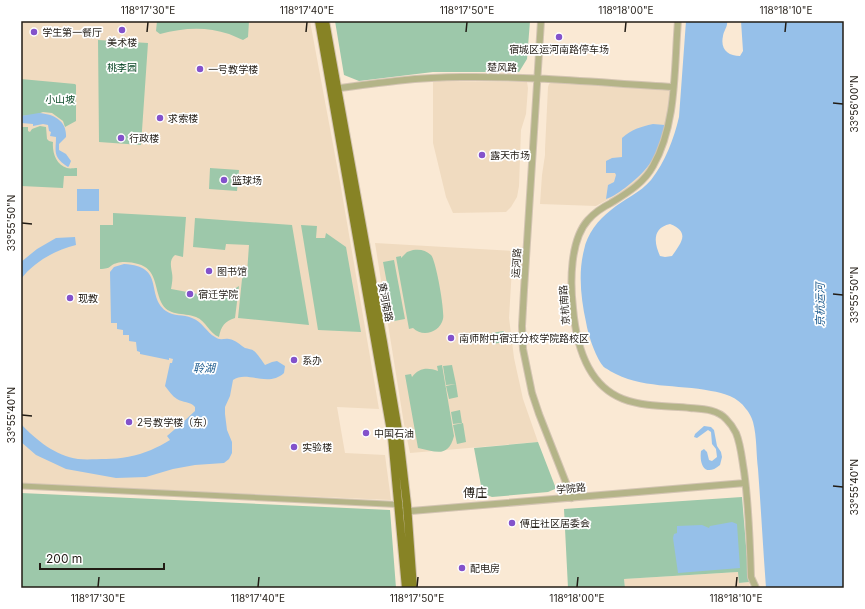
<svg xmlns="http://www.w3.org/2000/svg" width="865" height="609" viewBox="0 0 865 609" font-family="Inter,'Noto Sans SC',sans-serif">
<rect width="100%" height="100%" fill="#fae9d4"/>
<path fill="#f0dbc0" d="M21,21H310L340,182L379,409L337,407L345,453L385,455L391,500L21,484Z
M439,81L527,82L528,88L526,114L521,130L519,186L517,197L511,207L506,212L453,213L446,197L433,143V82Z
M552,82L671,89L668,119L660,148L644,175L625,190L596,206L540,204L542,175L545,155V149L548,87L549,84Z
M375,243L513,251L509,318L514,358L523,399L538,442L410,453L404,424Z
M739,572V583L749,582L750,588H625L624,579Z"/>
<path fill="#9dc8aa" d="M157,21H249L248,37L243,40C238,38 234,36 229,34C205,26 183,28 160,34L156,31Z
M335,21H530L527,59L519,72H433L359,81L344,75Z
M98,40L148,43L141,145L99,142Z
M21,79L75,84L76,85V121L65,127L63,121L52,113L43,112L35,115L21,116Z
M40,126L46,127L47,139L49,141L53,142C52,152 56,165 67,168C70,169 74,168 77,168V176H64L63,188L21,186V127H28V131L30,132L32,129Z
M210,168L239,170L237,191L209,189Z
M113,213L186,217L183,257L175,255C169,260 171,266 172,273C173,278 172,284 171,289C198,293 214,302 239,286L235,318C225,321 221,326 219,337C209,333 206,321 196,317C183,312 168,317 161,302C154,287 157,269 138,264C132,262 123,261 117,263C109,265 112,269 100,269V225H113Z
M195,218L292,225L309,325L238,318L242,279L247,273L249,245L226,244L225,250L193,247Z
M301,225L317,226L316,238H325L326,233L346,247L361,332L318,330Z
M413,250C420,249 426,250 431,255C436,260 445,312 443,319C440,332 423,338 413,328L409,329L396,257L401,256V258L407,252Z
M394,260L405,319L394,321L383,262Z
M504,331L506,342L492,344L491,333Z
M442,365L454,436C448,459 435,451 418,448L405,375L411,374L412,377C419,368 427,367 438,371L437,366Z
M452,365L456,384L446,385L443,366Z
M456,384L458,397L449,399L446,386Z
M460,410L462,423L453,424L451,412Z
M463,423L466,442L457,444L453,425Z
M538,442L555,486V489L548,492L492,497L484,494L482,491L474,448Z
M21,493L390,510L396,588H21Z
M742,497L749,582L739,583L738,572L624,579L625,588H568L564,509Z"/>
<path fill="#96c0e9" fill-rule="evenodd" d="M686,21H727C728,27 724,30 723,36C720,49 728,56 740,56L743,51L741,21H844V588H766C763,548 761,509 758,469C756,454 757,437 753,422C752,418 749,412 746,409C738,397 724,393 711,391C677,384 641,389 610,371C608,369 604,368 603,366C595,356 588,334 586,322C581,299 578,273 584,250C587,234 598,220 611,210C624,199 640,193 651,180C665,162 674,139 679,117ZM670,224C690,232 682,242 672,256L665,257L660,256C654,243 652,228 670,224Z
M39,113C54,114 67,121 66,137L59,144V150L66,154L71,161L69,166L68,167C52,157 56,151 56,137L50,136L51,132L49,131L48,125L43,124L33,126V124L21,123V116Z
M653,124L665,125L666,126C656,157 651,168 625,188C619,192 613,197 606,199L608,185L614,182L616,175L615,173H606V161L612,158L622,157V138C632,129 640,127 653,124Z
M77,189H99V211H77Z
M75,237L76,245C55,250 34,262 21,279V262L37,249L56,238Z
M124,264C166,266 145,295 166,311C174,317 183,314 192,318C203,322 206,332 215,337C220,341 224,338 229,339C236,340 240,345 245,348C248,349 252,349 254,351C258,354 262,361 265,365L272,362L277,361L285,366L284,373C268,388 247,370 233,380L230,396L225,407V414L227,430L232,442V453L229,459L224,463L195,465L173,469L146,477L116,478L66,469L36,455L21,442V424C36,440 56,456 78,459C87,460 97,459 106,459C120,459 137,456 151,450C157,447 164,444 170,440L167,436L182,423L195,411V407C190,401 183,403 177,399C172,396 169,391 165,386L170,363H172L173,359L169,358V360L140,354V352L137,351L136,342L129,341V335H123V330L117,329V323H111L110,272L114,267Z
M704,426L711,427L714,430L717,446L721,452L722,457L720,465C706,477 699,466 701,451L704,449L707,452L709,460L712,461L717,457L716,449L712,444L711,432L708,430L697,438L694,437L695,434Z
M732,522L737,524L740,568L678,573L673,538L674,534L677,533V526L702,525L709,528L710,526Z"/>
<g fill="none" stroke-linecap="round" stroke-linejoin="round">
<g stroke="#d3c4b2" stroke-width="7">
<path id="minor" d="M21,486L407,505"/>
</g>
<g stroke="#d3c4b2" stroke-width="8">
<path id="tertiary" d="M541,21L524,290L522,326L523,349L532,393L539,414L572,498
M678,21C674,68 677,124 653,166C644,183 627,193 611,203C603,207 595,212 588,220C570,240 570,282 573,308C576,343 587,385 623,399C644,407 668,406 690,408C702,409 717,409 726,419C729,422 734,429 736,433C741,445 742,460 744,471C749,507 750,542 751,577L756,588
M334,89C376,83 419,77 461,77C532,76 602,83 673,87
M399,512L745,483"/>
</g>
<g stroke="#d3c4b2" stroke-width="10">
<path id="primary" d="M319,21L392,437L406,588
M325,21L383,342L399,436L407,505L413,588"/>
</g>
<use href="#minor" stroke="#b4b488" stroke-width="5"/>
<use href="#tertiary" stroke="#b4b488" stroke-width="6"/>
<use href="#primary" stroke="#878325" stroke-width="8"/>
</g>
<path fill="none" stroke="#221c15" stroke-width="1.5" d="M147,32L148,22M306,32L307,22M466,32L467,22M625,32L626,22M785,32L786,22M833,103L843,104M22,223L32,224M833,294L843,295M22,415L32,416M833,486L843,487M98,587L99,577M258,587L259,577M417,587L418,577M577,587L578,577M736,587L737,577"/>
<g fill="#8352cb" stroke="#fff" stroke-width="1.5">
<circle cx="122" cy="30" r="4"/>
<circle cx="34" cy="32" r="4"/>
<circle cx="559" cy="37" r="4"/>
<circle cx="200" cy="69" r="4"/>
<circle cx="160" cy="118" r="4"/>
<circle cx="121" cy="138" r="4"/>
<circle cx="482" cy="155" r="4"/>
<circle cx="224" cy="180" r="4"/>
<circle cx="209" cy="271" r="4"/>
<circle cx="190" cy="294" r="4"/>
<circle cx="70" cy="298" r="4"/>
<circle cx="451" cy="338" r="4"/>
<circle cx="294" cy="360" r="4"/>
<circle cx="129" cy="422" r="4"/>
<circle cx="366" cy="433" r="4"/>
<circle cx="294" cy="447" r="4"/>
<circle cx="512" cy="523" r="4"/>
<circle cx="462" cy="568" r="4"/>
</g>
<g text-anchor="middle" stroke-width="3.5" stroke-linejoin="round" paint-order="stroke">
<g font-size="10" fill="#221c15" stroke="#fff" text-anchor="start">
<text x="42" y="36">学生第一餐厅</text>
<text x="122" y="46" text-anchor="middle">美术楼</text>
<text x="559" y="53" text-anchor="middle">宿城区运河南路停车场</text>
<text x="208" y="73">一号教学楼</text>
<text x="168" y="122">求索楼</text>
<text x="129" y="142">行政楼</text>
<text x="490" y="159">露天市场</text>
<text x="232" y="184">篮球场</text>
<text x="217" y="275">图书馆</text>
<text x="198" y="298">宿迁学院</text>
<text x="78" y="302">现教</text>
<text x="459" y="342">南师附中宿迁分校学院路校区</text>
<text x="302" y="364">系办</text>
<text x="137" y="426">2号教学楼（东）</text>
<text x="374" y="437">中国石油</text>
<text x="302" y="451">实验楼</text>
<text x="520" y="527">傅庄社区居委会</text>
<text x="470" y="572">配电房</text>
</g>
<g font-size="10" fill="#0c4928" stroke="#fff">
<text x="122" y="71">桃李园</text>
<text x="60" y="103">小山坡</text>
</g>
<g font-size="10" fill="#221c15" stroke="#fff">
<text transform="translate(502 67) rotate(1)" y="4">楚风路</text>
<text transform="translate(516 263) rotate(-86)" y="4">运河路</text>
<text transform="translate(386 302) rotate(79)" y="4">黄河南路</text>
<text transform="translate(564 305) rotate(-94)" y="4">京杭南路</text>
<text transform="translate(571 488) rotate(-5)" y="4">学院路</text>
</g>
<g font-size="11" font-style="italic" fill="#1d5b8e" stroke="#fff">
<text transform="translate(820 305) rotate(-90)" y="4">京杭运河</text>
<text x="204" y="372">聆湖</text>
</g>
<g font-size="12" fill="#221c15" stroke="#fff">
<text x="475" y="497">傅庄</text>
</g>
</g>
<rect width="865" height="609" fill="none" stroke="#ffffff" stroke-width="44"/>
<path d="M40 563v6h124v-6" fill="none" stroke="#221c15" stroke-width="2"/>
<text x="46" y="563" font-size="12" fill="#221c15" stroke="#ffffff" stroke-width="3" paint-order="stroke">200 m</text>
<rect x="22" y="22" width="821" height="565" fill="none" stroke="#221c15" stroke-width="1.5"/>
<g font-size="10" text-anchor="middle" fill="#221c15">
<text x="148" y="14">118°17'30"E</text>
<text x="307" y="14">118°17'40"E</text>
<text x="467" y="14">118°17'50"E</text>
<text x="626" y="14">118°18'00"E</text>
<text x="786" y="14">118°18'10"E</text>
<text transform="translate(854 104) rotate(-90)" y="4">33°56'00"N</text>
<text transform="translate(11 223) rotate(-90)" y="4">33°55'50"N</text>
<text transform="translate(854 295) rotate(-90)" y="4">33°55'50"N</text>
<text transform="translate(11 415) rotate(-90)" y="4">33°55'40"N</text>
<text transform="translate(854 487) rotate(-90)" y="4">33°55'40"N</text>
<text x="98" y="602">118°17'30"E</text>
<text x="258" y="602">118°17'40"E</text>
<text x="417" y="602">118°17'50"E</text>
<text x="577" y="602">118°18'00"E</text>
<text x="736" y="602">118°18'10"E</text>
</g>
</svg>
